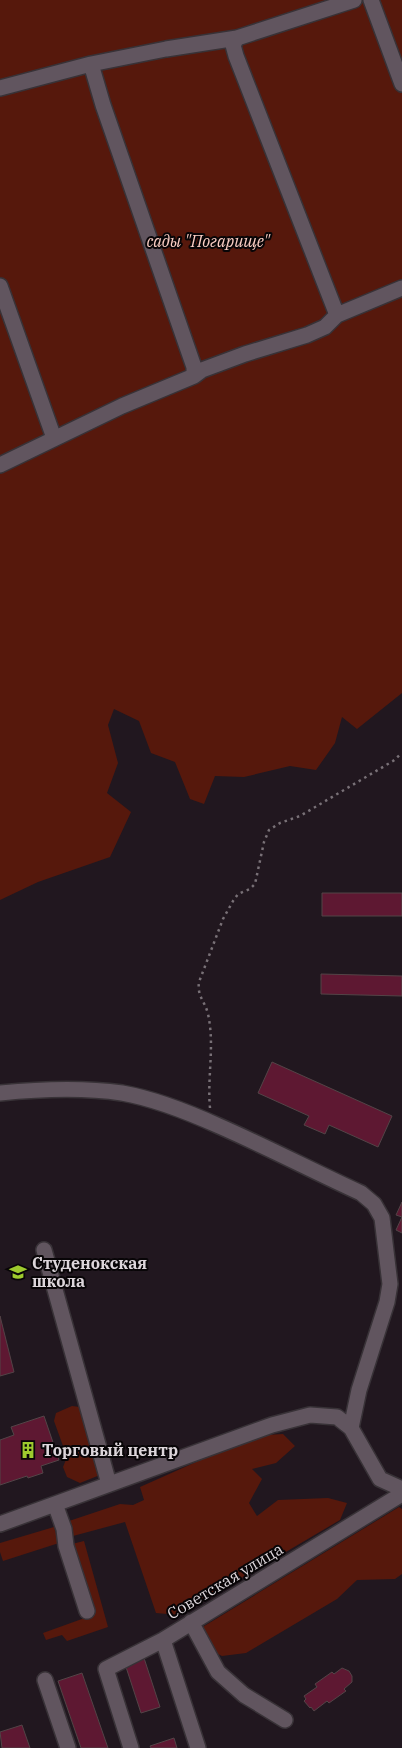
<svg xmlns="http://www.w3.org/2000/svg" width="402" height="1748" viewBox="0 0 402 1748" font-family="'IBM Plex Serif',serif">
<rect width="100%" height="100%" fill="#21171f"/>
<path fill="#56180c" d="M0,0H402V693L357,729L342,717L335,743L316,770L290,766L244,777L215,776L204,804L190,799L175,762L151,753L139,721L114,709L108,725L118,763L107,793L131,812L110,857L38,882L0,900Z
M72,1406L80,1407L100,1475L80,1483L67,1477L63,1467L67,1457L54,1421L56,1413Z
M283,1434L295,1446L276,1463L252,1469L262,1479L249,1503L257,1516L278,1500L328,1498L347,1503L340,1520L179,1615L156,1613L125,1522L73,1536L69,1521L120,1504L133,1505L144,1500L140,1487L205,1458L266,1435Z
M399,1507L402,1509V1574L395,1579L357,1580L337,1599L246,1653L222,1656L216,1653L201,1628Z
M54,1527L59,1543L3,1561L0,1552V1543Z
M84,1541L108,1627L67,1641L62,1635L46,1640L43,1633L93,1615L72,1544Z"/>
<path fill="#5e1832" stroke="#534447" d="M322,893H402V916H322Z
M321,974L402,976V996L321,994Z
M272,1062L392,1116L378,1147L329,1125L325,1134L304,1125L309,1116L258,1093Z
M402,1202V1233L396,1230L402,1217L396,1215Z
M0,1316L14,1372L0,1376Z
M44,1416L59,1460L41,1466L43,1473L28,1478L27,1476L0,1485V1440L14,1435L11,1427Z
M144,1658L160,1707L141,1713L125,1664Z
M342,1668L349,1671L352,1676V1682L344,1689L346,1691L329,1703L327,1701L314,1711L311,1707L310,1708L304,1701L306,1699L304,1696L317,1687L315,1684L332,1672L334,1674Z
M82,1673L108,1748H81L58,1681Z
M22,1725L30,1748H2L0,1732Z
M174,1738L177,1748H151L150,1746Z"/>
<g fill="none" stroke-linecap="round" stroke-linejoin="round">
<g stroke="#383237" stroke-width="18">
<path id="minor" d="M371,0L402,84
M237,38L233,45L236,56L337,315
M91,64L103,105L194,367V376
M0,88L91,64L166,49L237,38L354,0
M0,286L54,438
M0,465L122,406L194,376L202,370L245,354L307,335L325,327L337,315L402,288
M0,1093C40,1089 81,1087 122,1093C156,1099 188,1112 219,1126C267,1147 313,1171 361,1193L374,1204L382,1218L390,1284L387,1302L359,1390L351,1428
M44,1250L109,1484
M55,1504L64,1529L66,1546L87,1611
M0,1524L272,1425L310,1415L337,1417L351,1428L380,1479L402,1489
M191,1622L218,1672L244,1695L285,1720
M163,1640L198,1748
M45,1680L68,1748
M131,1748L106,1669L163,1640L402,1494"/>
</g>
<path stroke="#797177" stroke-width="2.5" stroke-dasharray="2.5 4" stroke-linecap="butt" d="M210,1108C207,1077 215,1046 208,1014C205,1001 197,997 199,982L223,919L233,901L238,894L250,889L255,884L264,842L269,830L280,823L300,816L393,761L402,753"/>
<use href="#minor" stroke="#61555f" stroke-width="15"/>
</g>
<defs>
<g id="school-bare" transform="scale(1.35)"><path d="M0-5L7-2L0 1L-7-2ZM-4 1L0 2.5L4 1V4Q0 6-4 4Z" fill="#9eca2e" stroke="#080507" stroke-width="2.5" paint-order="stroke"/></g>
<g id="building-bare" transform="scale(1.35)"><path d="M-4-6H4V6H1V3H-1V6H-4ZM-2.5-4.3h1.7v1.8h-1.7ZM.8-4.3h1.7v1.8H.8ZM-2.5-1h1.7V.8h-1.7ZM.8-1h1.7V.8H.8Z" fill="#9eca2e" stroke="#080507" stroke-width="2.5" paint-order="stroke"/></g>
</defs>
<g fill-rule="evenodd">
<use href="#school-bare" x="18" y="1272"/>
<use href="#building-bare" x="28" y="1450"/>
</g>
<g text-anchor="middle" stroke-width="4" stroke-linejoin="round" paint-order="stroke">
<g font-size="16" font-style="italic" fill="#fccfc5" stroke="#080507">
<text x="208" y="247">сады "Погарище"</text>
</g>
<g font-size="16" font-weight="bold" fill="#ddd6db" stroke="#080507" text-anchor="start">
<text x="32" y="1269">Студенокская<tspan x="32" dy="18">школа</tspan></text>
<text x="42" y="1456">Торговый центр</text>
</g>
<g font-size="16" fill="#ddd6db" stroke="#080507">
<text transform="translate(225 1581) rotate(-31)" y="6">Советская улица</text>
</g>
</g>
</svg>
